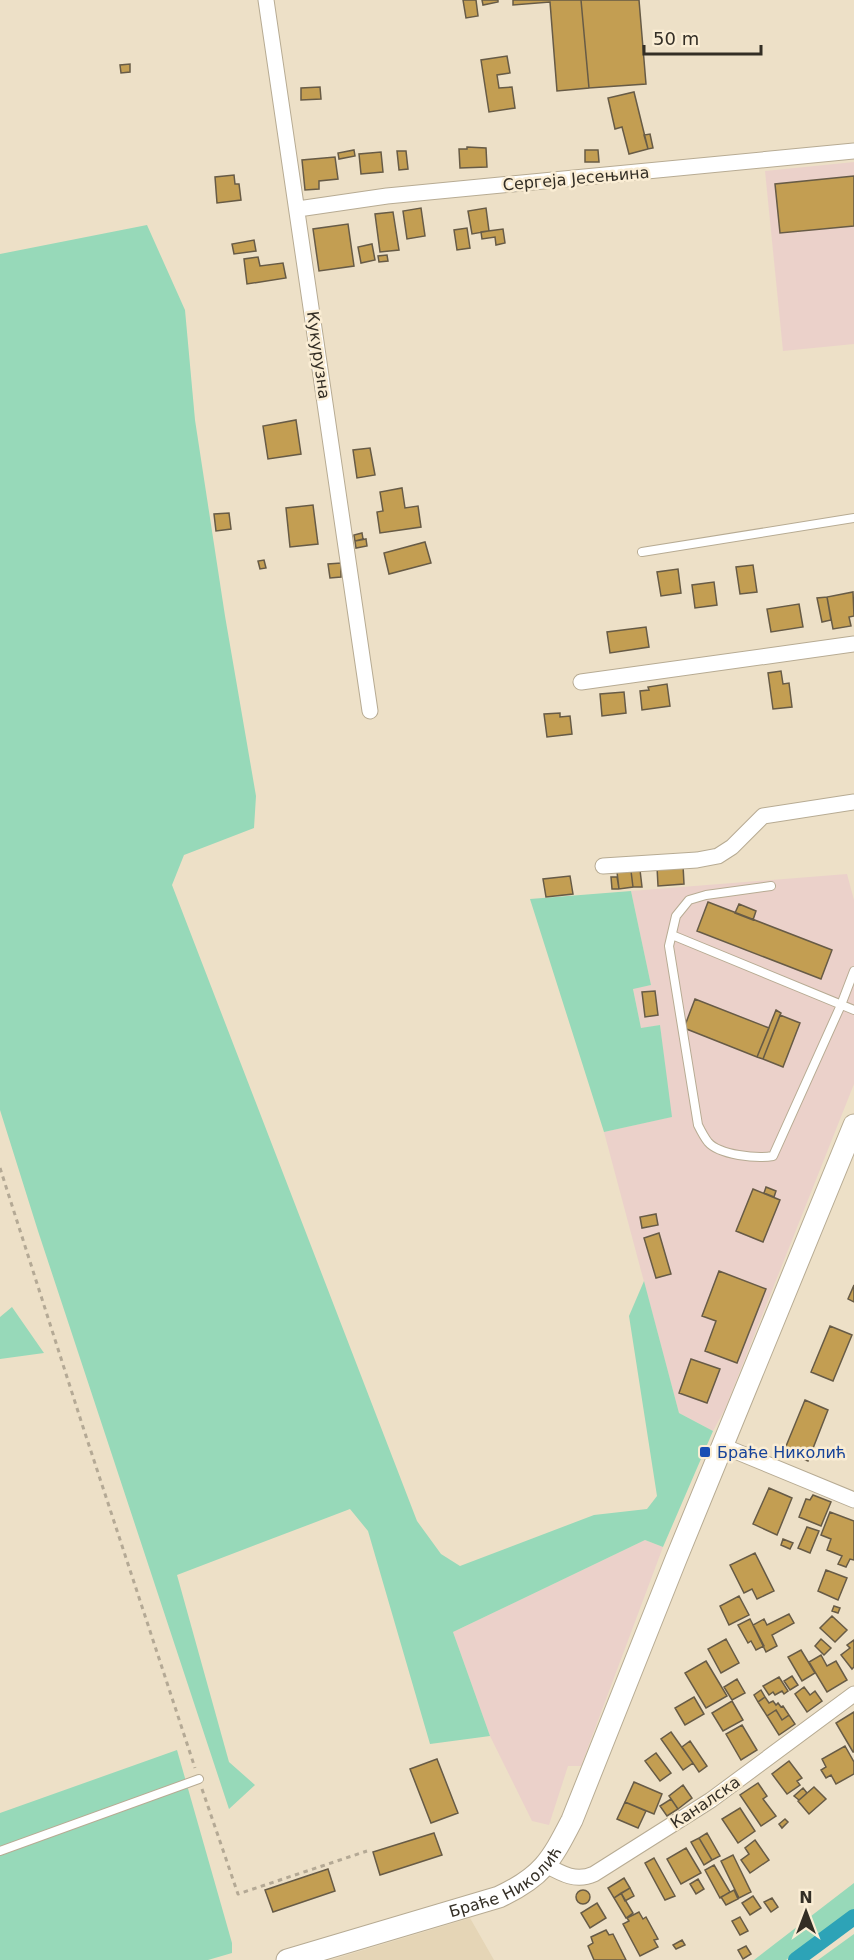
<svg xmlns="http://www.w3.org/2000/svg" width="854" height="1960" viewBox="0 0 854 1960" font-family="'DejaVu Sans',sans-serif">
<rect width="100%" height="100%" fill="#ede0c7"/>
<path fill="#e5d5b6" d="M470,1918L494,1960H330Z"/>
<path fill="#ebd1ca" d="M854,162V344L783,351L765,171Z
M847,874L854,900V1084L725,1409L713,1431L679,1413L604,1132L671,1117L660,1025L641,1029L633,988L651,985L631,891Z
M645,1540L663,1547L581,1766H568L549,1825L532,1821L490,1736L453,1632Z"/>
<path fill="#97d9b9" d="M147,225L185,310L195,420L225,616L256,796L254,828L184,855L172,885L417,1521L441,1554L460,1566L594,1515L647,1509L657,1496L629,1316L644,1281L679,1413L713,1431L663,1547L645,1540L453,1632L490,1736L430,1744L368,1531L350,1509L177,1575L229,1762L255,1785L229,1809L38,1231L0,1110V254Z
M631,891L651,985L633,989L641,1028L660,1025L672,1117L604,1132L530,899Z
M12,1307L44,1353L0,1359V1317Z
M177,1750L232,1943V1953L208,1960H0V1813Z
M854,1883V1910L786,1960H754Z
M854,1934V1960H818Z"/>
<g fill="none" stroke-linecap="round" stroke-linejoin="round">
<path stroke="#2da3b7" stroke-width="16" d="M796,1960L854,1917"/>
</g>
<path fill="#c39e52" stroke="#675b46" stroke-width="1.5" d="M463,0H476L478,16L466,18Z
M482,0H498V2L483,5Z
M513,0H581L589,88L557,91L550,2L513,5Z
M581,0H639L646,84L589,88Z
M507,56L510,73L497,75L499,88L512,87L515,108L489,112L481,60Z
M130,64V72L121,73L120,65Z
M320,87L321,99L301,100V88Z
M634,92L648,149L629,154L622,127L615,129L608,98Z
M650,134L653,148L648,149L644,135Z
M467,147L486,148L487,167L460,168L459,149H467Z
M354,150L355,156L339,159L338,153Z
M585,150H598L599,162H585Z
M397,151H406L408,169L399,170Z
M381,152L383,172L361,174L359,154Z
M335,157L338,179L319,181V189L305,190L302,160Z
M234,175L235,184H239L241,200L217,203L215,177Z
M854,176V226L780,233L775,184Z
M421,208L425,236L407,239L403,211Z
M486,208L489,231L472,234L468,211Z
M393,212L399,250L380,252L375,214Z
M348,224L354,266L319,271L313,229Z
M467,228L470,248L457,250L454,230Z
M503,229L505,243L496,245L495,237L482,239L481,232Z
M254,240L256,251L234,254L232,244Z
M372,244L375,260L361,263L358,247Z
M387,255L388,261L379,262L378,256Z
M258,257L260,266L283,263L286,278L247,284L244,259Z
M296,420L301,454L268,459L263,426Z
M370,448L375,475L357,478L353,450Z
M402,488L405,508L418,506L421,527L380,533L377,512L383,511L380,492Z
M313,505L318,544L290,547L286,508Z
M229,513L231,529L216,531L214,514Z
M362,533L363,539L355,541L354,535Z
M366,539L367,546L356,548L355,541Z
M425,542L431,563L389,574L384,553Z
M264,560L266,568L260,569L258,561Z
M341,563V577L330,578L328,564Z
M753,565L757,592L740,594L736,567Z
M678,569L681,593L661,596L657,572Z
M714,582L717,605L695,608L692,585Z
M853,592L854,616L849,617L851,626L833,629L827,597Z
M827,597L831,620L822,622L817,598Z
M799,604L803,627L771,632L767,609Z
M646,627L649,647L610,653L607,632Z
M781,671L783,684L789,683L792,707L773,709L768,673Z
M667,684L670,706L642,710L640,691L649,690L648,687Z
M624,692L626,713L602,716L600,694Z
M560,713V717L570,716L572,734L547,737L544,714Z
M683,865L684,884L658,886L657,867Z
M640,870L642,887H633L631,871Z
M631,871L633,887L619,889L617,872Z
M570,876L573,894L546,897L543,879Z
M611,877H617L619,889H612Z
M708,902L832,950L821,979L697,931Z
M739,904L756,911L753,920L735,913Z
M655,991L658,1015L645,1017L642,992Z
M695,999L769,1028L757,1057L684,1028Z
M776,1010L781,1013L763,1059L757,1057Z
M780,1015L800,1023L783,1067L763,1059Z
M766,1187L776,1191L774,1197L764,1193Z
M753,1189L780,1200L763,1242L736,1231Z
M656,1214L658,1225L642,1228L640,1217Z
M659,1233L671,1274L656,1278L644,1238Z
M719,1271L766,1289L737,1363L705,1351L716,1321L702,1316Z
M854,1285V1302L848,1299Z
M830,1326L852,1335L833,1381L811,1372Z
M691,1359L720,1369L707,1403L679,1393Z
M805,1400L828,1410L808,1461L784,1451Z
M769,1488L792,1498L777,1535L753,1524Z
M813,1495L831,1502L821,1526L799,1517L806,1499L810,1500Z
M830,1512L854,1521V1560L850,1559L846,1567L838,1564L842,1556L827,1550L831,1539L821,1535Z
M807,1527L819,1531L810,1553L798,1548Z
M783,1539L793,1543L790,1549L781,1545Z
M755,1553L774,1591L757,1599L752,1589L744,1593L730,1565Z
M826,1570L847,1578L838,1600L818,1591Z
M739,1596L749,1615L729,1625L720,1606Z
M834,1606L840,1608L838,1613L832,1611Z
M789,1614L794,1623L772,1635L777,1646L766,1652L753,1625L764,1619L767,1625Z
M832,1616L847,1630L835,1642L820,1628Z
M750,1619L764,1646L756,1650L751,1641L748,1643L738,1625Z
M726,1639L739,1663L721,1673L708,1649Z
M821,1639L831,1648L824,1655L815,1646Z
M854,1640V1667L852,1669L841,1655L850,1648L847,1645Z
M801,1650L815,1673L802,1681L788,1657Z
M821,1655L827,1666L836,1661L847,1680L827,1692L809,1662Z
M706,1661L727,1696L706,1708L685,1673Z
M792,1676L798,1685L790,1690L784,1681Z
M779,1677L788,1691L784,1694L782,1691L775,1695L773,1692L769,1695L763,1686Z
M737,1679L745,1693L732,1700L724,1687Z
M804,1687L810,1695L815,1691L822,1701L807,1712L795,1694Z
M761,1690L765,1697L758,1702L754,1695Z
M694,1697L704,1714L685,1725L675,1708Z
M765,1697L769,1703L773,1701L776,1705L778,1703L781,1707L783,1706L789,1715L782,1720L776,1710L767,1716L758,1702Z
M732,1701L743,1720L723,1731L712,1713Z
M776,1710L782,1720L789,1715L795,1724L779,1735L767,1716Z
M854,1712V1752H853L836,1723Z
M742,1725L757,1750L741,1760L726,1734Z
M671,1732L693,1763L683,1770L661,1739Z
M690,1741L707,1766L699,1772L682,1747Z
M845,1746L854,1762V1774L836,1784L831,1775L826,1778L821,1770L826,1767L822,1759Z
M656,1753L671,1773L660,1781L645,1761Z
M437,1759L458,1813L431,1823L410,1769Z
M789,1761L802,1778L797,1781L800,1785L787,1794L772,1774Z
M634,1782L662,1794L654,1814L625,1802Z
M758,1783L767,1796L763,1799L776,1816L761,1826L740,1795Z
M683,1785L692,1798L678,1809L669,1796Z
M814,1787L826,1799L809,1814L798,1801Z
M803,1788L807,1793L799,1800L794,1796Z
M671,1799L678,1809L667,1816L660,1806Z
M625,1802L646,1811L638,1828L617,1819Z
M740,1808L755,1831L738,1843L722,1819Z
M785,1819L788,1822L782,1828L779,1824Z
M434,1833L442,1855L380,1875L373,1852Z
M707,1833L720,1856L712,1860L699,1838Z
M699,1838L712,1860L704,1865L691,1842Z
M755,1840L769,1860L750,1873L741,1860L749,1854L745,1848Z
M686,1848L701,1873L681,1884L667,1859Z
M733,1855L751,1892L739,1898L721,1861Z
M654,1858L675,1896L665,1900L645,1863Z
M714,1865L730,1892L720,1898L705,1870Z
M328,1869L335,1891L273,1912L265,1890Z
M624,1878L630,1888L614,1898L608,1888Z
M698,1879L704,1889L696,1894L690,1884Z
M630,1888L634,1896L625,1901L621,1893Z
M576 1897a7 7 0 1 1 14 0a7 7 0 1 1-14 0Z
M734,1890L738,1899L726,1905L721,1897Z
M621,1893L633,1913L626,1918L614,1898Z
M753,1896L761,1908L750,1915L742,1903Z
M772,1898L778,1907L771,1912L764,1902Z
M597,1903L606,1918L590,1928L581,1913Z
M639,1912L643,1919L646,1917L658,1939L654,1940L658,1947L640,1956L623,1924L629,1921L627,1918Z
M740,1917L748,1931L740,1935L732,1921Z
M606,1930L609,1935L613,1934L626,1960H594L588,1946L593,1943L591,1937Z
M682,1940L685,1945L676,1949L673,1945Z
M746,1946L751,1954L743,1959L738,1950Z"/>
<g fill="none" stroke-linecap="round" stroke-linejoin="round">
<g stroke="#b7ab93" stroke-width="10">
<path id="lane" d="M642,552L854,518
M771,886L706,895L689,900L676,916L669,946L698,1125C701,1131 704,1137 708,1142C719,1155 757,1159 773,1156L841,1005L854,971
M672,935L854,1010
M0,1851L199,1779"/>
</g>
<g stroke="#b7ab93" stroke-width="17">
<path id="street" d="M266,0L370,711
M298,209L387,196L854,151
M581,682L854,644
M603,866L697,860L718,856L732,847L763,816L854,802
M723,1446L854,1500
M546,1865C562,1874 576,1882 594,1874L711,1800L854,1694"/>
</g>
<g stroke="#b7ab93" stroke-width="23">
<g id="secondary">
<path id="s1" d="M287,1960L499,1897C542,1877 551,1861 572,1820L676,1559L854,1125"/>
</g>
</g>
<path stroke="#b4a995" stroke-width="3" stroke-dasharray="4.5 4.5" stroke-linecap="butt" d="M0,1168L83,1427L195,1768
M202,1789L238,1894L367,1851"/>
<use href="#lane" stroke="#fff" stroke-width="8"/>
<use href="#street" stroke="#fff" stroke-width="15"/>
<use href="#secondary" stroke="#fff" stroke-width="21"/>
</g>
<rect fill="#1a4fb4" stroke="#faedd4" stroke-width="2" x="699" y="1446" width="12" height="12" rx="3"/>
<g text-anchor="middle" stroke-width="5" stroke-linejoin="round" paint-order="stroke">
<g font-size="16" fill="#332e25" stroke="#faedd4">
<text transform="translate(576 178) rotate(-5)" y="6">Сергеја Јесењина</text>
<text transform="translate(319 355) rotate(82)" y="6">Кукурузна</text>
<text transform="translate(705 1802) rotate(-34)" y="6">Каналска</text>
<text dy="6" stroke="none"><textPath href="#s1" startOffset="234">Браће Николић</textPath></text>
</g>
<g font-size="16" fill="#164399" stroke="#faedd4" text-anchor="start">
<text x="717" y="1458">Браће Николић</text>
</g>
</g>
<g transform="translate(806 1912)" stroke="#faedd4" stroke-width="4.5" paint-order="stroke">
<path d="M0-4.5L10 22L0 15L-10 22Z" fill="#332e25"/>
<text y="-9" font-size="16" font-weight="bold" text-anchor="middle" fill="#332e25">N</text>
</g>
<path d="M644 45v9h117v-9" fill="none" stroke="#332e25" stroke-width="3"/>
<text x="653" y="45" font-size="18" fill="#332e25" stroke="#faedd4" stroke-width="4.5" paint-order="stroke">50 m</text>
</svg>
